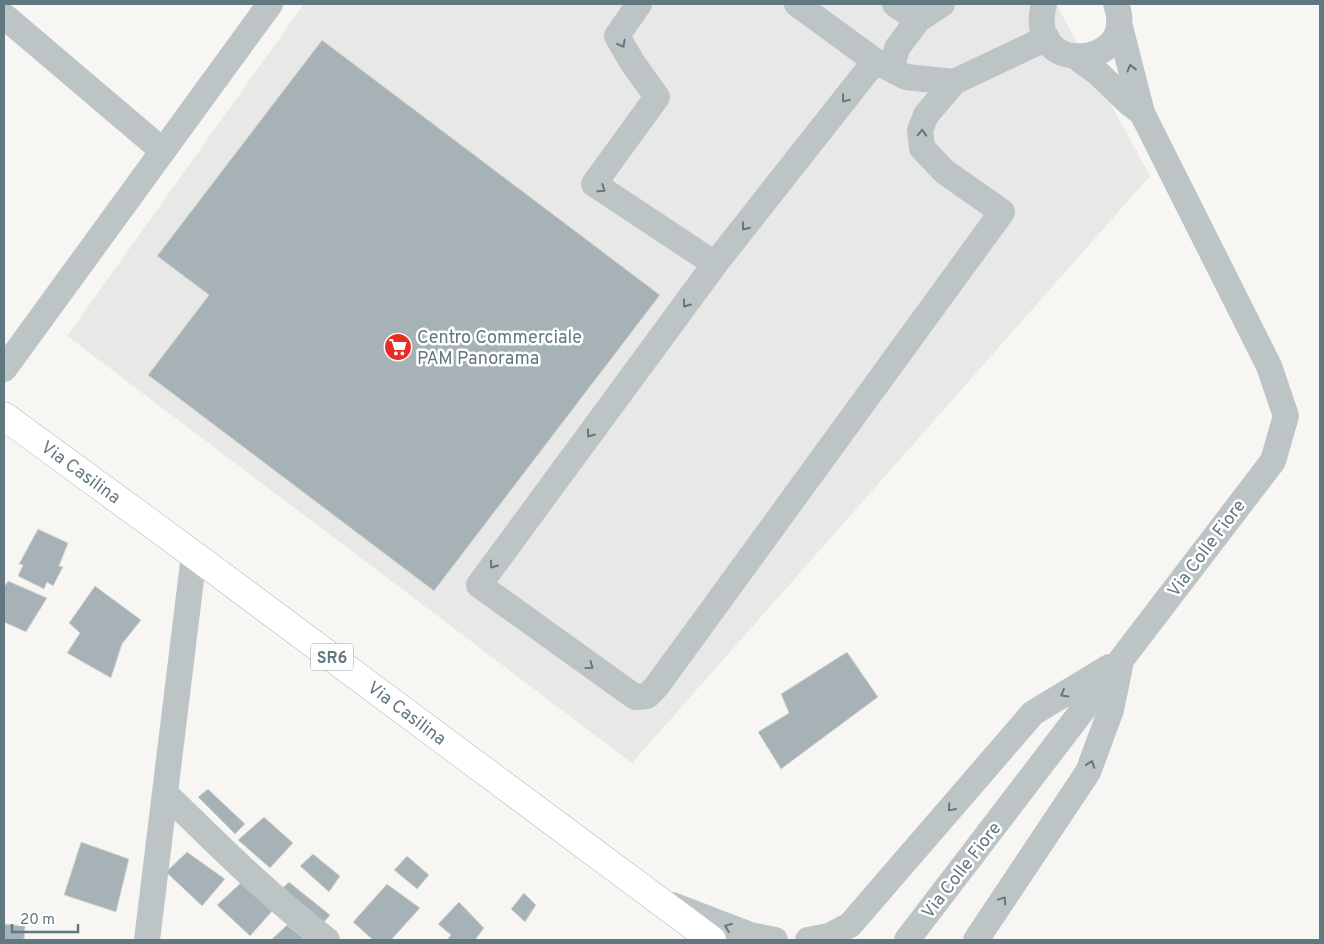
<svg xmlns="http://www.w3.org/2000/svg" width="1324" height="944" viewBox="0 0 1324 944" font-family="Overpass,sans-serif">
<rect width="100%" height="100%" fill="#f7f6f3"/>
<path fill="#e8e8e7" d="M304,4H1056L1150,176L632,763L67,336Z"/>
<path fill="#a6b2b6" stroke="#d8d8d6" d="M322,40L660,295L434,591L148,375L209,295L157,256Z
M38,529L68,543L59,566L63,567L53,586L47,582L44,589L18,576L23,565L19,564Z
M8,581L47,598L26,632L4,622V587Z
M95,586L141,620L122,644L111,678L67,653L80,633L69,623Z
M847,652L878,697L781,769L758,732L789,713L781,694Z
M208,789L245,824L235,834L198,797Z
M264,817L293,843L270,868L238,840Z
M81,842L129,859L116,912L64,895Z
M187,852L225,879L202,906L166,872Z
M313,854L340,876L329,892L300,866Z
M407,856L429,875L417,889L394,870Z
M244,880L275,908L250,936L217,905Z
M289,882L330,915L320,927L277,893Z
M387,884L420,908L391,940H373L353,922Z
M524,893L536,905L525,922L511,909Z
M459,902L484,928L475,940H447L451,935L438,924Z
M4,924L25,926L24,940H4Z
M287,925L306,940H271Z"/>
<g fill="none" stroke-linecap="round" stroke-linejoin="round">
<g stroke="#b3b9bc" stroke-width="29">
<path id="major" d="M4,416L194,555L712,940"/>
</g>
<path stroke="#bdc4c6" stroke-width="26" d="M639,4L617,36L632,62L657,97L594,184L715,264
M797,4L875,61L906,77L954,82
M895,4L918,20
M1044,4C1024,79 1141,68 1116,4
M4,16L163,151
M1076,57L1098,73L1129,103L1142,113
M875,61L715,264L479,585L635,697L647,696L656,687L1002,212L945,172L922,148L920,130L926,115L954,82L1047,38
M891,69L897,48L918,20L942,4
M4,369L270,4
M165,793C217,844 269,896 327,940
M672,905L750,935L775,940
M147,940L194,555
M808,940L829,936L850,925L1033,713L1109,667
M907,940L1273,461L1286,416L1269,366L1142,113L1119,23
M976,940L1088,772L1111,710L1120,666"/>
<use href="#major" stroke="#fff" stroke-width="28"/>
</g>
<defs><path id="oneway-chevron" d="M-2-3.5L2.5 0L-2 3.5" fill="none" stroke-width="1.6" stroke-linecap="round" stroke-linejoin="round" transform="scale(1.25)"/></defs>
<g stroke="#617880">
<use href="#oneway-chevron" transform="translate(622 44) rotate(61)"/>
<use href="#oneway-chevron" transform="translate(1131 68) rotate(-104)"/>
<use href="#oneway-chevron" transform="translate(845 99) rotate(128)"/>
<use href="#oneway-chevron" transform="translate(922 133) rotate(-88)"/>
<use href="#oneway-chevron" transform="translate(602 189) rotate(34)"/>
<use href="#oneway-chevron" transform="translate(745 227) rotate(128)"/>
<use href="#oneway-chevron" transform="translate(686 304) rotate(126)"/>
<use href="#oneway-chevron" transform="translate(590 434) rotate(126)"/>
<use href="#oneway-chevron" transform="translate(493 565) rotate(126)"/>
<use href="#oneway-chevron" transform="translate(590 666) rotate(36)"/>
<use href="#oneway-chevron" transform="translate(1064 694) rotate(149)"/>
<use href="#oneway-chevron" transform="translate(1091 764) rotate(-70)"/>
<use href="#oneway-chevron" transform="translate(951 808) rotate(131)"/>
<use href="#oneway-chevron" transform="translate(1003 900) rotate(-56)"/>
<use href="#oneway-chevron" transform="translate(728 927) rotate(-159)"/>
</g>
<defs>
<g id="supermarket-disc" transform="scale(1.4375)"><circle r="9.5" fill="#e92d22" stroke="#fff"/><path d="M-6-5.5h2.5l.6 2H6L4.5 2H-2.5L-4.4-4H-6ZM-1.5 3.2a1.3 1.3 0 1 0 .1 0ZM3 3.2a1.3 1.3 0 1 0 .1 0Z" fill="#fff"/></g>
</defs>
<g fill-rule="evenodd">
<use href="#supermarket-disc" x="398" y="347"/>
</g>
<g text-anchor="middle" stroke-width="5" stroke-linejoin="round" paint-order="stroke">
<rect fill="#fff" stroke="#90a0a6" stroke-width="1" x="311" y="643.5" width="42" height="27" rx="4"/>
<g font-size="16" font-weight="bold" fill="#617880">
<text x="332" y="663">SR6</text>
</g>
<g font-size="18" fill="#617880" stroke="#fff" text-anchor="start">
<text x="417" y="343">Centro Commerciale<tspan x="417" dy="21">PAM Panorama</tspan></text>
</g>
<g font-size="18" fill="#617880" stroke="#fff">
<text transform="translate(81 472) rotate(36)" y="6">Via Casilina</text>
<text transform="translate(1206 548) rotate(-53)" y="6">Via Colle Fiore</text>
<text transform="translate(407 713) rotate(37)" y="6">Via Casilina</text>
<text transform="translate(961 870) rotate(-52)" y="6">Via Colle Fiore</text>
</g>
</g>
<rect width="1324" height="944" fill="none" stroke="#617880" stroke-width="10"/>
<path d="M12 924v8h66v-8" fill="none" stroke="#617880" stroke-width="2.5"/>
<text x="20" y="924" font-size="15" fill="#617880" stroke="#ffffff" stroke-width="4" paint-order="stroke">20 m</text>
</svg>
